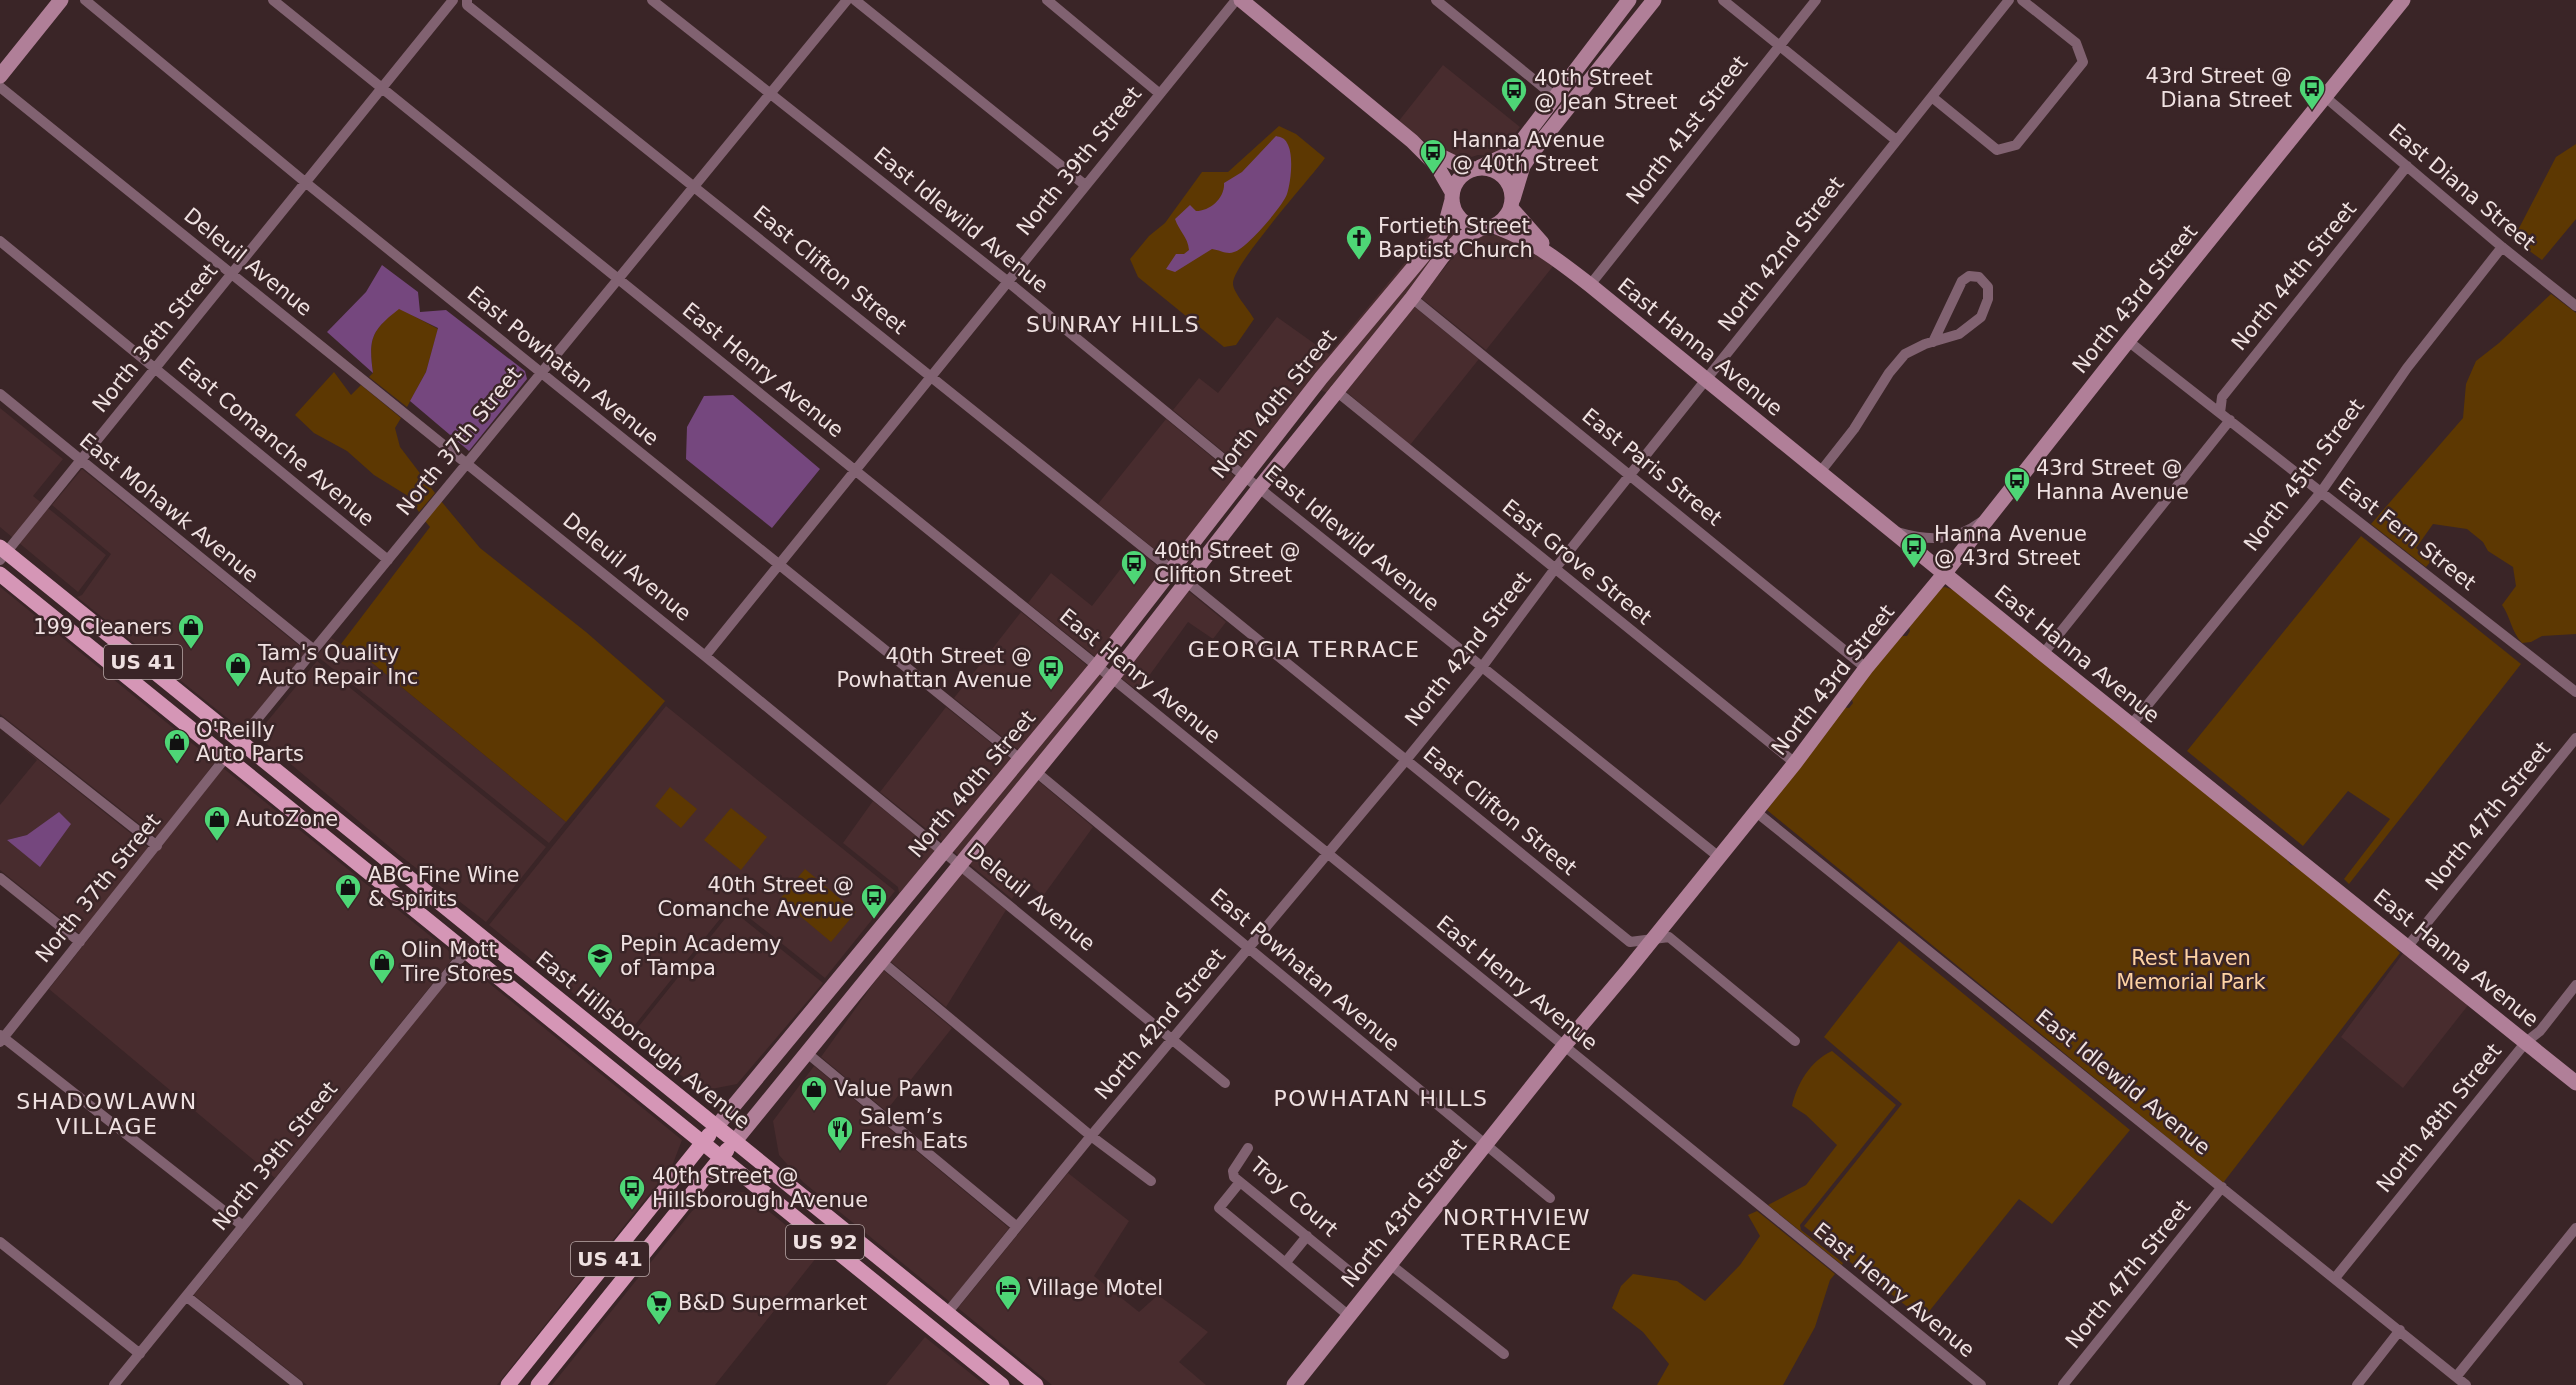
<svg xmlns="http://www.w3.org/2000/svg" width="2576" height="1385" viewBox="0 0 2576 1385" font-family="'DejaVu Sans',sans-serif">
<rect width="100%" height="100%" fill="#3a2527"/>
<path fill="#482c2e" fill-rule="evenodd" d="M1443,65L1520,127L1498,156L1478,155L1468,158L1451,156L1416,136L1398,122Z
M1446,213L1447,216L1243,468L1173,410L1199,378L1218,393L1277,317L1329,354Z
M1454,225L1462,231L1327,393L1319,389Z
M1496,235L1518,241L1554,265L1486,350L1420,297L1471,236Z
M1412,305L1479,359L1410,445L1343,389Z
M0,408L63,459L33,496L106,555L78,592L0,527Z
M1166,419L1236,477L1171,562L1098,504Z
M82,469L307,652L242,730L77,597L82,595L111,554L52,505Z
M1136,549L1164,571L1097,658L1028,603L1051,573L1092,606Z
M0,587L215,762L157,838L0,714Z
M1187,590L1226,622L1213,639L1188,622L1138,691L1120,677Z
M1021,612L1089,667L1020,751L954,698Z
M331,638L371,662L566,822L549,843L317,656Z
M317,661L546,847L486,922L398,854L256,735Z
M1098,673L1105,679L960,857L952,850Z
M666,706L895,891L825,978L732,904L626,1036L489,925Z
M946,707L1012,760L944,843L880,792Z
M0,729L149,848L80,934L0,870V805L37,760ZM27,835L40,866L7,840Z
M223,768L455,956L275,1178L49,989Z
M1036,779L1093,827L1043,896L1023,879L1012,899L968,863Z
M873,801L936,852L895,898L899,893L898,887L843,843Z
M961,872L1006,910L946,1007L890,961Z
M732,910L823,983L737,1084L701,1091L631,1036Z
M2404,952L2469,1004L2403,1088L2341,1037Z
M463,962L682,1140L672,1166L497,1385H307L194,1295Z
M883,970L952,1028L886,1111L821,1057Z
M814,1066L1009,1228L950,1302L803,1182L779,1155L773,1121Z
M1068,1173L1129,1221L1094,1276L1139,1312L1158,1295L1208,1332L1179,1362L1206,1385H1052L958,1308Z
M745,1192L820,1253L715,1385H552L692,1211L719,1193Z
M925,1337L931,1342L985,1385H886Z"/>
<path fill="#5d3802" d="M1279,126L1296,134L1325,158C1310,179 1231,266 1233,284C1233,292 1249,310 1254,319L1236,345L1224,347L1138,277L1130,259L1149,236L1165,223L1202,172H1228Z
M2576,144V219L2542,260L2517,242L2518,230L2556,157Z
M2551,294L2576,313V634L2542,636L2531,642L2522,643C2511,631 2511,618 2502,605L2516,586L2513,567L2488,551L2483,542L2467,529L2433,524L2416,548L2431,561L2426,567L2371,524L2463,418L2466,384L2476,361L2499,343Z
M399,308L438,329L426,372L407,407L369,377L373,373C368,338 372,330 399,308Z
M334,372L351,395L361,385L401,418L395,428L400,447L435,493L419,512L408,496L374,475L347,451L314,433L295,415Z
M441,501L480,548L586,632L665,701L566,822L371,662L341,644L430,527L425,521Z
M2361,536L2521,664L2349,884L2344,879L2390,819L2348,791L2303,846L2187,751Z
M1945,587L1956,591L2285,858L2291,865L2298,866L2398,947L2397,950L2400,953L2223,1183L1767,810L1843,707L1849,708L1853,703L1851,697L1901,636H1907L1910,631L1909,626L1941,588Z
M670,787L697,809L681,828L655,806Z
M731,808L767,837L741,870L704,840Z
M805,869L856,912L831,942L780,899Z
M1899,941L2130,1130L2052,1224L2019,1199L1923,1319L1804,1226L1902,1104L1824,1037Z
M1832,1051L1896,1105L1800,1225L1801,1230L1843,1263L1842,1265L1768,1205L1806,1185L1837,1145L1806,1115L1792,1106C1797,1084 1810,1061 1832,1051Z
M1757,1211L1835,1274L1830,1280L1815,1327L1783,1385H1657L1669,1364L1643,1332L1612,1308L1621,1286L1633,1274L1677,1281L1705,1301L1740,1265L1760,1236L1748,1215Z"/>
<path fill="#75477e" d="M1276,136C1280,137 1285,138 1287,143C1294,154 1291,182 1287,194C1283,206 1246,249 1234,252C1227,255 1220,250 1212,249L1175,272L1166,269L1176,254H1184L1189,250C1188,237 1179,231 1175,219L1190,205L1196,211C1210,211 1225,198 1224,183L1242,172Z
M382,265L418,292L420,312L446,310L525,371L527,379L469,451L410,401L426,372L438,328L399,309C372,330 368,338 373,373L327,332L366,292Z
M733,395L820,469L772,528L686,459L687,427L704,396Z
M59,812L71,824L40,867L7,840L27,835Z"/>
<g fill="none" stroke-linecap="round" stroke-linejoin="round">
<path stroke="#816271" stroke-width="10" d="M85,0L305,182L1020,759
M273,0L1117,682L1981,1385
M467,0V5L1172,570
M652,0L1007,281L1244,476L1719,857
M855,0L1085,185
M1047,0L1160,94
M1436,0L1554,96
M1723,0L1896,140
M0,87L705,656L1225,1083
M2324,96L2502,247L2576,306
M1932,97L1997,150L2016,145L2083,62L2076,43L2022,0
M0,241L388,560
M1590,285L1816,0
M1412,298L1866,668
M2128,341L2576,692
M1335,390L1795,763
M0,394L314,650
M2220,413L2222,397L2407,166
M1821,471L1854,429L1889,373L1905,354L1925,344L1959,334L1981,317L1988,299V287L1979,277L1969,276L1962,281L1933,342
M1897,532C1928,541 1954,542 1981,522
M0,560L453,0
M1187,582L1630,942L1669,937L1795,1041
M2043,654L2230,420
M705,656L1236,0
M0,722L157,846
M2132,724L2321,492L2407,368L2502,247
M240,740L847,0
M1035,771L1550,1198
M1755,811L2466,1385
M0,878L80,942
M2408,946L2576,738
M881,961L1091,1136L1151,1181
M0,1035L243,1226
M0,1042L226,757
M807,1053L1017,1227
M1248,1148L1233,1171L1234,1177L1349,1271
M1240,1182L1219,1208L1348,1315
M0,1242L140,1354
M1286,1262L1307,1236
M1391,1265L1504,1354
M2335,1278L2526,1042L2540,1031L2576,985
M186,1296L298,1385
M947,1313L1091,1136L1406,760L1482,667L1554,570L2009,0
M2456,1377L2576,1228
M114,1385L466,951
M2063,1385L2222,1187
M2357,1385L2400,1330"/>
<path stroke="#b07f98" stroke-width="15" d="M1241,0L1412,141L1437,166L1452,192
M0,76L61,0
M1428,150L1469,170
M1480,167L1506,155L1521,142L1629,0
M1452 198a30 30 0 1 1 60 0a30 30 0 1 1-60 0Z
M1513,199L1523,166L1531,154L1654,0
M1511,208L1542,243
M1494,226C1532,240 1558,260 1590,285L2043,654L2576,1083
M717,1126L1097,666L1321,378L1438,238L1445,226L1452,200
M735,1141L1112,678L1259,488L1412,298L1442,257L1460,239L1482,228
M1294,1385L1564,1046L1628,970L1795,763L1866,668L1944,574L2128,341L2403,0"/>
<path stroke="#d596b6" stroke-width="15" d="M0,547L1036,1385
M0,574L1002,1385
M508,1385L709,1135
M538,1385L727,1150"/>
</g>
<defs>
<g id="bus-pin" transform="scale(1.35)"><path d="M0 17L-7.5 6A9.5 9.5 0 1 1 7.5 6Z" fill="#4ed676" stroke="#3a2527"/><path d="M-5-6H5V4H4V6H2V4H-2V6H-4V4H-5ZM-3.5-4V0h7V-4ZM-3.5 1.2v1.5H-2V1.2ZM2 1.2v1.5H3.5V1.2Z" fill="#111"/></g>
<g id="church-pin" transform="scale(1.35)"><path d="M0 17L-7.5 6A9.5 9.5 0 1 1 7.5 6Z" fill="#4ed676" stroke="#3a2527"/><path d="M-1.2-6h2.4v3.5h3.3v2.4h-3.3V6h-2.4V-.1h-3.3v-2.4h3.3Z" fill="#111"/></g>
<g id="shop-pin" transform="scale(1.35)"><path d="M0 17L-7.5 6A9.5 9.5 0 1 1 7.5 6Z" fill="#4ed676" stroke="#3a2527"/><path d="M-5-2.5h2.3a2.7 3.5 0 0 1 5.4 0H5L5.5 6h-11ZM-1.5-2.5h3a1.5 2.3 0 0 0-3 0Z" fill="#111"/></g>
<g id="school-pin" transform="scale(1.35)"><path d="M0 17L-7.5 6A9.5 9.5 0 1 1 7.5 6Z" fill="#4ed676" stroke="#3a2527"/><path d="M0-5L7-2L0 1L-7-2ZM-4 1L0 2.5L4 1V4Q0 6-4 4Z" fill="#111"/></g>
<g id="restaurant-pin" transform="scale(1.35)"><path d="M0 17L-7.5 6A9.5 9.5 0 1 1 7.5 6Z" fill="#4ed676" stroke="#3a2527"/><path d="M-5-6h1v4h1v-4h1v4h1v-4h1v5L-1.5 .5V6h-2V.5L-5-1ZM5-6V6H3V1.5H1.5Q1.5-4 5-6Z" fill="#111"/></g>
<g id="hotel-pin" transform="scale(1.35)"><path d="M0 17L-7.5 6A9.5 9.5 0 1 1 7.5 6Z" fill="#4ed676" stroke="#3a2527"/><path d="M-6-4.5h1.5V1H6V5H4.5V3h-9V5H-6ZM-4 0a1.8 1.8 0 1 1 3.6 0ZM.5 0V-2.5h3Q6-2.5 6 0Z" fill="#111"/></g>
<g id="supermarket-pin" transform="scale(1.35)"><path d="M0 17L-7.5 6A9.5 9.5 0 1 1 7.5 6Z" fill="#4ed676" stroke="#3a2527"/><path d="M-6-5.5h2.5l.6 2H6L4.5 2H-2.5L-4.4-4H-6ZM-1.5 3.2a1.3 1.3 0 1 0 .1 0ZM3 3.2a1.3 1.3 0 1 0 .1 0Z" fill="#111"/></g>
</defs>
<g fill-rule="evenodd">
<use href="#bus-pin" x="2312" y="88"/>
<use href="#bus-pin" x="1514" y="90"/>
<use href="#bus-pin" x="1433" y="152"/>
<use href="#church-pin" x="1359" y="238"/>
<use href="#bus-pin" x="2017" y="480"/>
<use href="#bus-pin" x="1914" y="546"/>
<use href="#bus-pin" x="1134" y="563"/>
<use href="#shop-pin" x="191" y="627"/>
<use href="#shop-pin" x="238" y="665"/>
<use href="#bus-pin" x="1051" y="668"/>
<use href="#shop-pin" x="177" y="742"/>
<use href="#shop-pin" x="217" y="819"/>
<use href="#shop-pin" x="348" y="887"/>
<use href="#bus-pin" x="874" y="897"/>
<use href="#school-pin" x="600" y="956"/>
<use href="#shop-pin" x="382" y="962"/>
<use href="#shop-pin" x="814" y="1089"/>
<use href="#restaurant-pin" x="840" y="1129"/>
<use href="#bus-pin" x="632" y="1188"/>
<use href="#hotel-pin" x="1008" y="1288"/>
<use href="#supermarket-pin" x="659" y="1303"/>
</g>
<g text-anchor="middle" stroke-width="5" stroke-linejoin="round" paint-order="stroke">
<g fill="#3a2527" stroke="#b9a9a9" stroke-width="1.5">
<rect x="104" y="645" width="78" height="34" rx="4.5"/>
<rect x="786" y="1225" width="78" height="34" rx="4.5"/>
<rect x="571" y="1242" width="78" height="34" rx="4.5"/>
</g>
<g font-size="20" font-weight="bold" fill="#efe1e1">
<text x="143" y="669">US 41</text>
<text x="825" y="1249">US 92</text>
<text x="610" y="1266">US 41</text>
</g>
<g font-size="21" fill="#efe1e1" stroke="#3a2527" text-anchor="start">
<text x="2292" y="83" text-anchor="end">43rd Street @<tspan x="2292" dy="24">Diana Street</tspan></text>
<text x="1534" y="85">40th Street<tspan x="1534" dy="24">@ Jean Street</tspan></text>
<text x="1452" y="147">Hanna Avenue<tspan x="1452" dy="24">@ 40th Street</tspan></text>
<text x="1378" y="233">Fortieth Street<tspan x="1378" dy="24">Baptist Church</tspan></text>
<text x="2036" y="475">43rd Street @<tspan x="2036" dy="24">Hanna Avenue</tspan></text>
<text x="1934" y="541">Hanna Avenue<tspan x="1934" dy="24">@ 43rd Street</tspan></text>
<text x="1154" y="558">40th Street @<tspan x="1154" dy="24">Clifton Street</tspan></text>
<text x="172" y="634" text-anchor="end">199 Cleaners</text>
<text x="258" y="660">Tam's Quality<tspan x="258" dy="24">Auto Repair Inc</tspan></text>
<text x="1032" y="663" text-anchor="end">40th Street @<tspan x="1032" dy="24">Powhattan Avenue</tspan></text>
<text x="196" y="737">O'Reilly<tspan x="196" dy="24">Auto Parts</tspan></text>
<text x="236" y="826">AutoZone</text>
<text x="368" y="882">ABC Fine Wine<tspan x="368" dy="24">&amp; Spirits</tspan></text>
<text x="854" y="892" text-anchor="end">40th Street @<tspan x="854" dy="24">Comanche Avenue</tspan></text>
<text x="620" y="951">Pepin Academy<tspan x="620" dy="24">of Tampa</tspan></text>
<text x="401" y="957">Olin Mott<tspan x="401" dy="24">Tire Stores</tspan></text>
<text x="834" y="1096">Value Pawn</text>
<text x="860" y="1124">Salem’s<tspan x="860" dy="24">Fresh Eats</tspan></text>
<text x="652" y="1183">40th Street @<tspan x="652" dy="24">Hillsborough Avenue</tspan></text>
<text x="1028" y="1295">Village Motel</text>
<text x="678" y="1310">B&amp;D Supermarket</text>
</g>
<g font-size="21" fill="#efe1e1" stroke="#3a2527">
<text transform="translate(1687 130) rotate(-52)" y="7">North 41st Street</text>
<text transform="translate(1079 161) rotate(-51)" y="7">North 39th Street</text>
<text transform="translate(2462 187) rotate(40)" y="7">East Diana Street</text>
<text transform="translate(961 220) rotate(39)" y="7">East Idlewild Avenue</text>
<text transform="translate(1781 254) rotate(-52)" y="7">North 42nd Street</text>
<text transform="translate(248 262) rotate(39)" y="7">Deleuil Avenue</text>
<text transform="translate(830 270) rotate(39)" y="7">East Clifton Street</text>
<text transform="translate(2294 276) rotate(-51)" y="7">North 44th Street</text>
<text transform="translate(2135 299) rotate(-51)" y="7">North 43rd Street</text>
<text transform="translate(155 338) rotate(-51)" y="7">North 36th Street</text>
<text transform="translate(1700 347) rotate(39)" y="7">East Hanna Avenue</text>
<text transform="translate(563 366) rotate(39)" y="7">East Powhatan Avenue</text>
<text transform="translate(763 370) rotate(39)" y="7">East Henry Avenue</text>
<text transform="translate(1274 404) rotate(-51)" y="7">North 40th Street</text>
<text transform="translate(459 441) rotate(-51)" y="7">North 37th Street</text>
<text transform="translate(276 442) rotate(40)" y="7">East Comanche Avenue</text>
<text transform="translate(1652 467) rotate(39)" y="7">East Paris Street</text>
<text transform="translate(2304 475) rotate(-53)" y="7">North 45th Street</text>
<text transform="translate(169 508) rotate(39)" y="7">East Mohawk Avenue</text>
<text transform="translate(2407 534) rotate(38)" y="7">East Fern Street</text>
<text transform="translate(1352 538) rotate(39)" y="7">East Idlewild Avenue</text>
<text transform="translate(1577 562) rotate(39)" y="7">East Grove Street</text>
<text transform="translate(627 567) rotate(39)" y="7">Deleuil Avenue</text>
<text transform="translate(1468 649) rotate(-52)" y="7">North 42nd Street</text>
<text transform="translate(2077 654) rotate(39)" y="7">East Hanna Avenue</text>
<text transform="translate(1140 676) rotate(39)" y="7">East Henry Avenue</text>
<text transform="translate(1833 680) rotate(-52)" y="7">North 43rd Street</text>
<text transform="translate(972 784) rotate(-50)" y="7">North 40th Street</text>
<text transform="translate(1500 811) rotate(39)" y="7">East Clifton Street</text>
<text transform="translate(2488 816) rotate(-51)" y="7">North 47th Street</text>
<text transform="translate(98 888) rotate(-51)" y="7">North 37th Street</text>
<text transform="translate(1031 897) rotate(39)" y="7">Deleuil Avenue</text>
<text transform="translate(2456 958) rotate(39)" y="7">East Hanna Avenue</text>
<text transform="translate(1305 970) rotate(40)" y="7">East Powhatan Avenue</text>
<text transform="translate(1517 983) rotate(39)" y="7">East Henry Avenue</text>
<text transform="translate(1160 1024) rotate(-50)" y="7">North 42nd Street</text>
<text transform="translate(643 1040) rotate(39)" y="7">East Hillsborough Avenue</text>
<text transform="translate(2123 1082) rotate(39)" y="7">East Idlewild Avenue</text>
<text transform="translate(2439 1118) rotate(-51)" y="7">North 48th Street</text>
<text transform="translate(275 1156) rotate(-51)" y="7">North 39th Street</text>
<text transform="translate(1294 1197) rotate(41)" y="7">Troy Court</text>
<text transform="translate(1404 1213) rotate(-51)" y="7">North 43rd Street</text>
<text transform="translate(2128 1274) rotate(-51)" y="7">North 47th Street</text>
<text transform="translate(1894 1290) rotate(39)" y="7">East Henry Avenue</text>
</g>
<g font-size="21" fill="#fed2a3" stroke="#3a2527">
<text x="2191" y="965">Rest Haven<tspan x="2191" dy="24">Memorial Park</tspan></text>
</g>
<g font-size="22" letter-spacing="1.5" fill="#efe1e1" stroke="#3a2527">
<text x="1113" y="332">SUNRAY HILLS</text>
<text x="1304" y="657">GEORGIA TERRACE</text>
<text x="1381" y="1106">POWHATAN HILLS</text>
<text x="107" y="1109">SHADOWLAWN<tspan x="107" dy="25">VILLAGE</tspan></text>
<text x="1517" y="1225">NORTHVIEW<tspan x="1517" dy="25">TERRACE</tspan></text>
</g>
</g>
</svg>
